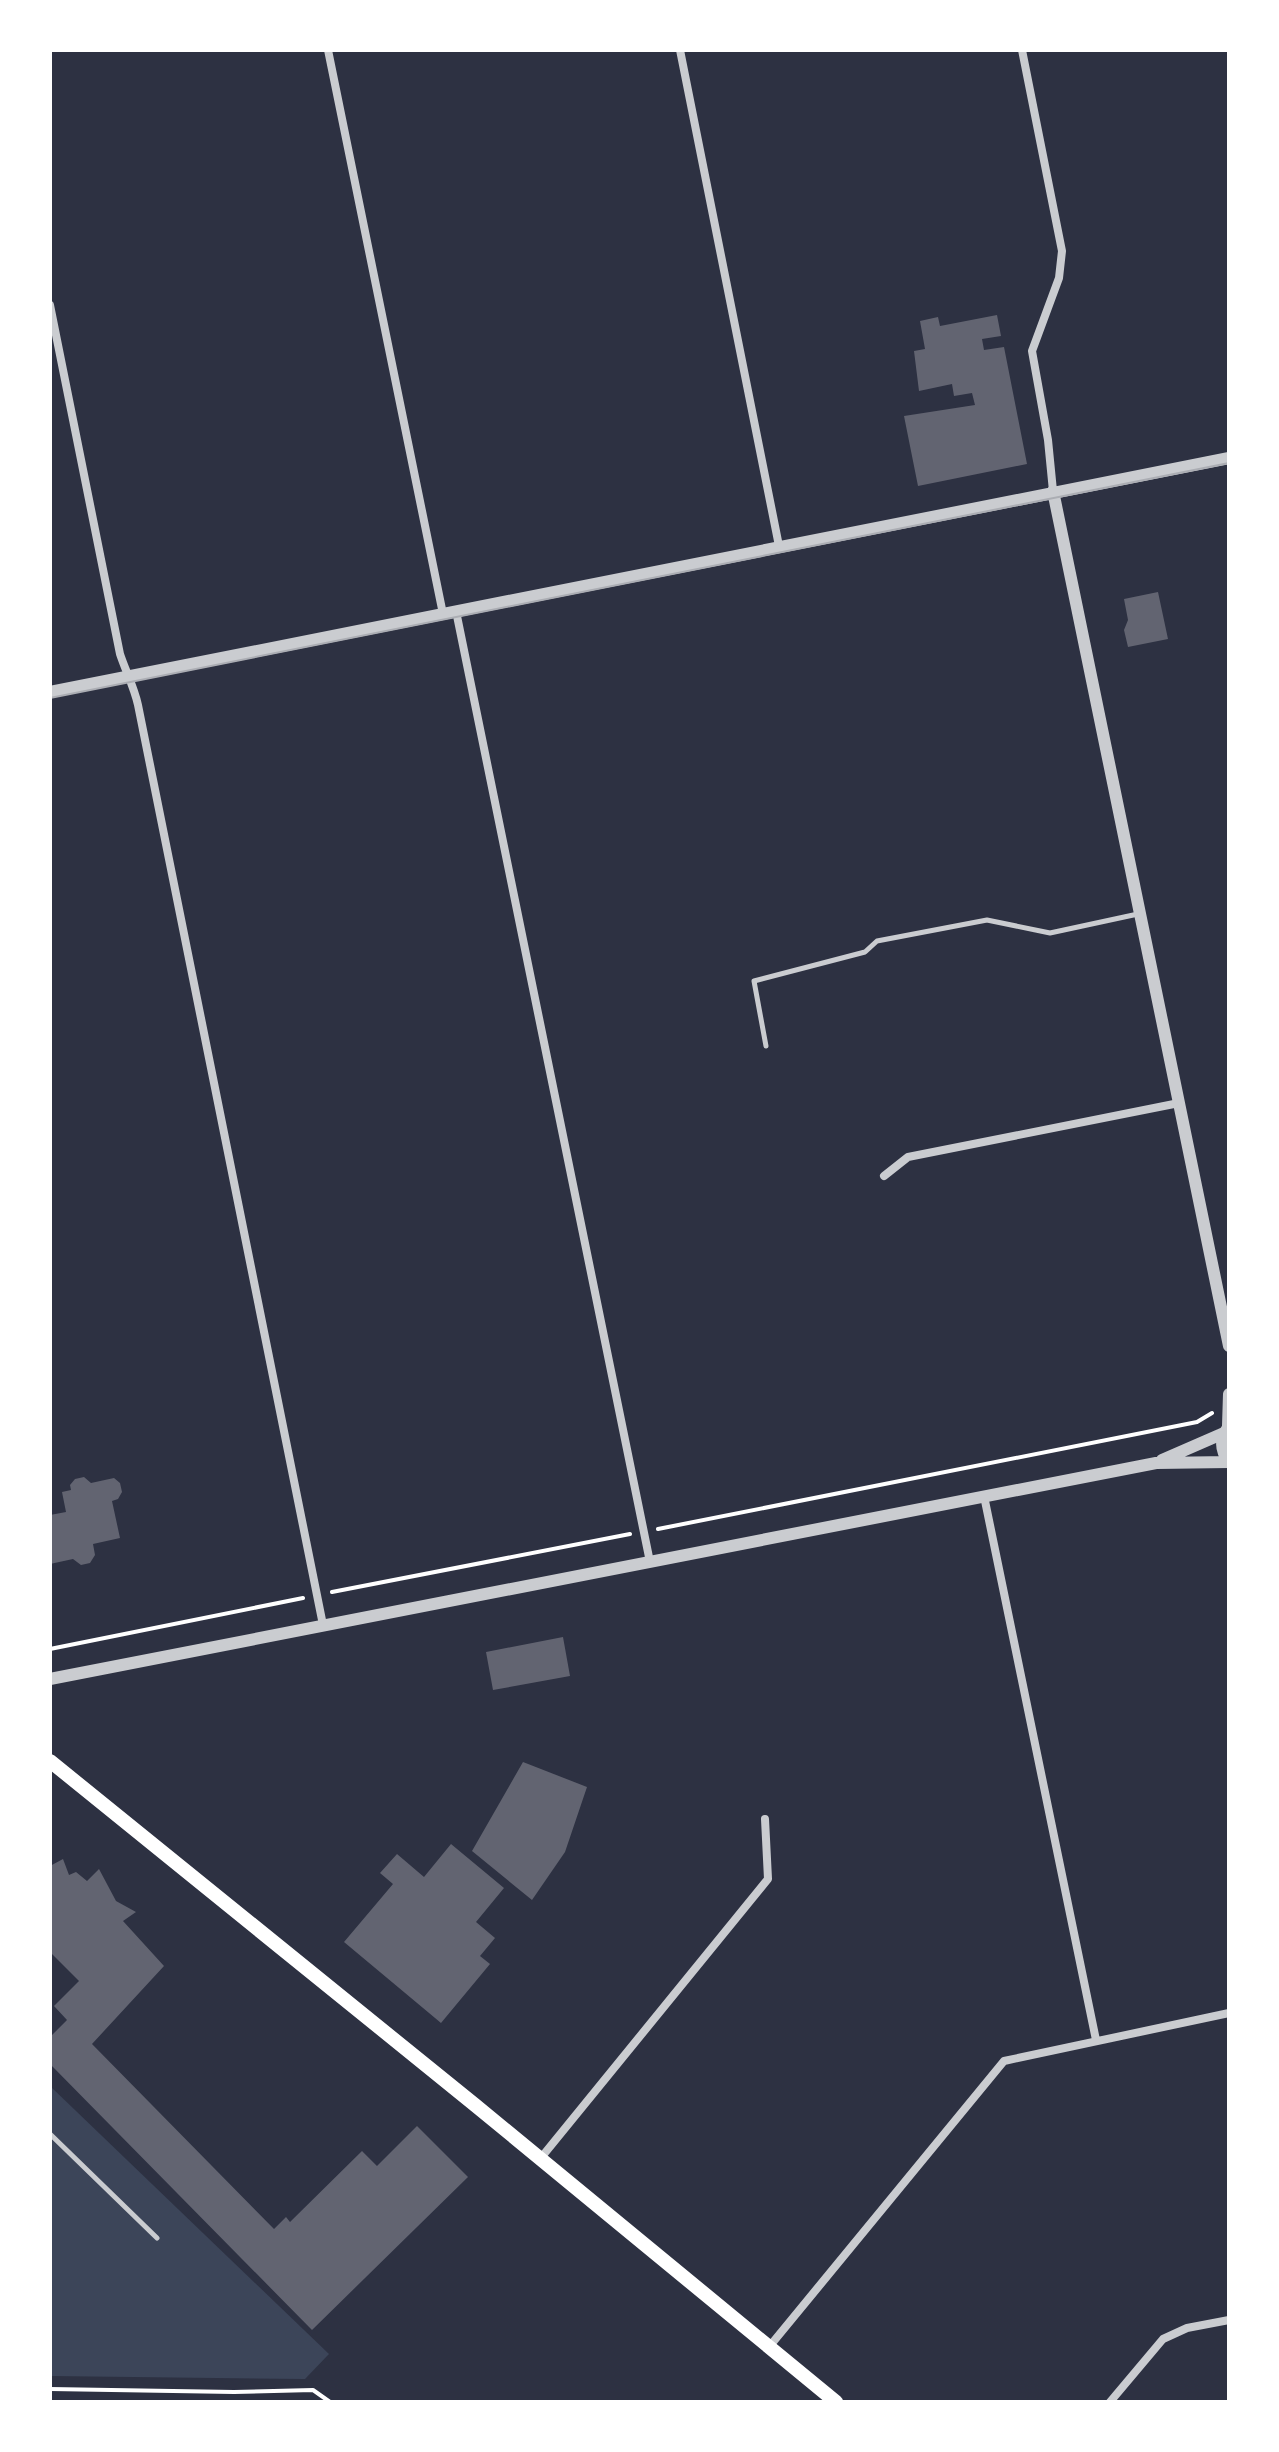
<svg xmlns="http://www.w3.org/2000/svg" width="1279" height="2452" viewBox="0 0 1279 2452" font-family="Montserrat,sans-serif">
<rect width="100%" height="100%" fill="#2d3142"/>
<path fill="#3c4559" d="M50,2086L329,2354L305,2379L50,2376Z"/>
<path fill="#626471" d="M997,315L1001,336L982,339L984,350L1004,347L1027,464L918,486L904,416L975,405L972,393L954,396L952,384L919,391L914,351L925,349L920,321L938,317L940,326Z
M1158,592L1168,639L1128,647L1124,630L1128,620L1124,599Z
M84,1477L91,1483L114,1478L120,1483L122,1492L118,1499L112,1501L120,1538L93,1544L95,1555L90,1563L81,1565L73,1559L50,1564V1515L66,1512L62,1492L71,1490L70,1485L75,1479Z
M563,1637L570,1676L493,1690L486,1652Z
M523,1762L587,1787L565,1852L532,1900L472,1851Z
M451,1844L504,1888L476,1922L495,1938L480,1956L490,1964L441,2023L344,1942L393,1884L380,1873L397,1854L424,1877Z
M63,1859L69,1875L76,1872L87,1881L99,1869L116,1901L136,1912L123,1921L164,1966L92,2044L274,2229L286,2217L290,2222L362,2151L377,2166L417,2126L468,2177L312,2330L50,2064V2037L67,2020L54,2006L79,1981L50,1952V1866Z"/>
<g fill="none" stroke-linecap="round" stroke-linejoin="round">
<path stroke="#fff" stroke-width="4" d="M658,1529L1197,1422L1212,1413
M332,1592L630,1534
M50,1649L303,1598
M50,2389L234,2392L313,2390L330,2402"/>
<path stroke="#caccd0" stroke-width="5" d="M766,1046L754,981L865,952L877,941L987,920L1050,933L1138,914
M50,2134L157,2238"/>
<path stroke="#caccd0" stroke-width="8" d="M328,50L443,614
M680,50L779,546
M1022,50L1062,251L1059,278L1032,351L1048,440L1053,491
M50,305L120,654C126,672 134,687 138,705L323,1625
M456,611L650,1562
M884,1176L908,1157L1179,1103
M984,1496L1096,2040
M540,2159L768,1879L765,1819
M769,2347L1004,2061L1229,2013
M1110,2402L1163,2339L1187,2328L1229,2320"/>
<path stroke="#caccd0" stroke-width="12" d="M1053,491L1229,1346
M50,692L1229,458
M1228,1426L1229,1394
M1229,1426C1220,1438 1220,1450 1229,1462
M1162,1460L1224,1433
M50,1679L1156,1463L1229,1462"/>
<path stroke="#fff" stroke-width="14" d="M50,1761L475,2105L836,2402"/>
<path stroke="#abadb3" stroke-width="2" d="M50,698L1229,463"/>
</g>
<rect width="1279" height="2452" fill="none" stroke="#ffffff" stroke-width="104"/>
</svg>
